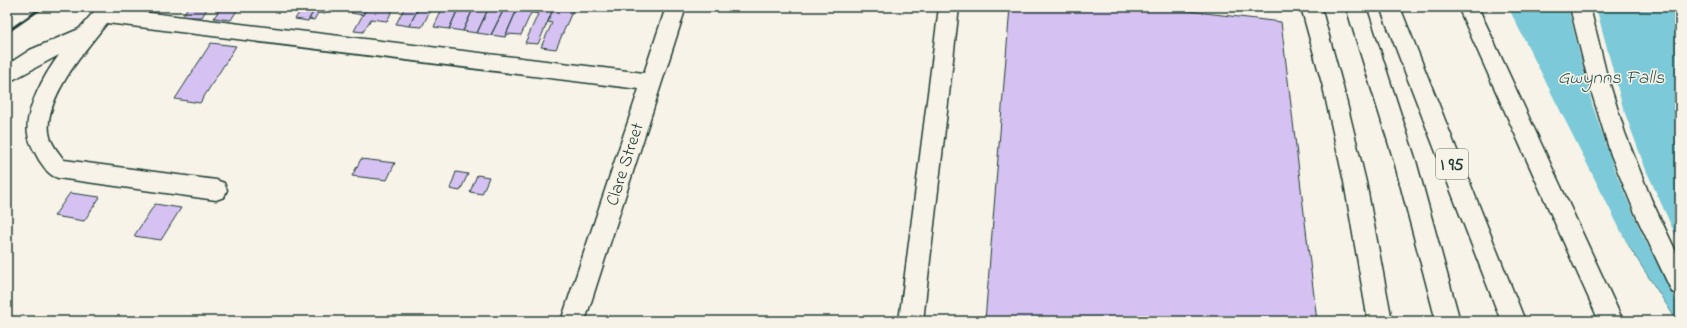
<svg xmlns="http://www.w3.org/2000/svg" width="1687" height="328" viewBox="0 0 1687 328" font-family="'Indie Flower',sans-serif">
<rect width="100%" height="100%" fill="#f7f3e8"/>
<filter id="ink" filterUnits="userSpaceOnUse"><feTurbulence type="fractalNoise" baseFrequency=".025" numOctaves="2"/><feDisplacementMap in="SourceGraphic" scale="8" xChannelSelector="R" yChannelSelector="G"/><feConvolveMatrix kernelMatrix="1 2 1 2 8 2 1 2 1" color-interpolation-filters="sRGB"/></filter>
<g filter="url(#ink)">
<path fill="#7ccad9" stroke="#579297" d="M1490,7H1680V321H1677L1628,245L1502,23Z"/>
<path fill="#f7f3e8" d="M1488,7H1508L1638,265L1500,24Z
M1568,7H1596L1623,108L1646,170L1680,245V308L1642,234L1614,168L1592,104Z"/>
<path fill="#d5c2f3" stroke="#1f3d34" d="M188,7H208L202,17H182Z
M221,7H239L231,20L214,18Z
M303,7H316L308,21L295,19Z
M316,7H329L325,14L318,13L314,20L309,19Z
M354,7H367L363,15L351,13Z
M367,7H394L387,21L371,19L363,32L354,31Z
M405,7H419L409,26L396,24Z
M419,7H432L422,27L409,26Z
M443,7H459L449,29L434,27Z
M459,7H474L463,31L449,29Z
M474,7H489L477,33L463,31Z
M489,7H505L491,35L477,33Z
M505,7H518L505,37L491,35Z
M518,7H537L534,13H531L521,35L508,34L505,37Z
M537,7H554L538,44L525,43L538,14L534,13Z
M554,7H574L556,49L541,47L552,23L548,22Z
M1010,7H1155L1281,22L1317,321H985Z
M211,43L236,46L200,103L175,99Z
M361,159L395,163L387,180L352,176Z
M456,172L468,174L460,191L450,189Z
M477,175L489,177L482,194L470,192Z
M70,193L100,197L84,221L54,216Z
M155,204L181,208L161,240L134,236Z"/>
<g fill="none" stroke-linecap="round" stroke-linejoin="round">
<g stroke="#1f3d34" stroke-width="3">
<path id="minor" d="M98,7H119L118,9L644,73L666,7H686L585,321H561L639,89L107,23C87,48 40,102 50,137C52,145 59,153 64,160L216,180L224,183L227,190L224,197L216,200L58,178C48,175 45,168 39,160C35,152 29,143 28,134C24,110 45,74 59,55L7,83V65L30,50L79,29Z
M939,7H959L923,321H899Z"/>
</g>
<g stroke="#1f3d34" stroke-width="3">
<path id="highway" d="M1301,7H1321L1343,87L1366,182L1392,321H1368L1344,182L1323,87Z
M1346,7H1366L1416,161L1460,321H1436L1394,161Z
M1380,7H1400L1525,321H1501Z
M1458,7H1478L1623,321H1599Z
M1570,7H1590L1606,72L1625,133L1651,199L1680,260V295L1672,292L1638,220L1611,155L1589,84Z"/>
</g>
<use href="#minor" fill="#f7f3e8" fill-rule="evenodd"/>
<use href="#highway" fill="#f7f3e8" fill-rule="evenodd"/>
<path stroke="#1f3d34" stroke-width="3" d="M7,32L43,7"/>
</g>
</g>
<g text-anchor="middle" stroke-width="3" stroke-linejoin="round" paint-order="stroke">
<rect fill="#f7f3e8" stroke="#60746a" stroke-width="1" x="1436" y="149" width="32" height="30" rx="3"/>
<g font-size="17" font-weight="bold" fill="#1f3d34">
<text x="1452" y="170">I 95</text>
</g>
<g font-size="18" fill="#1f3d34" stroke="#f7f3e8">
<text transform="translate(624 164) rotate(-72)" y="6">Clare Street</text>
</g>
<g font-size="19" font-style="italic" fill="#325955" stroke="#f7f3e8">
<text x="1611" y="83">Gwynns Falls</text>
</g>
</g>
<rect width="1687" height="328" fill="none" stroke="#f7f3e8" stroke-width="24"/>
<rect x="12" y="12" width="1663" height="304" fill="none" stroke="#1f3d34" stroke-width="1.5" filter="url(#ink)"/>
</svg>
